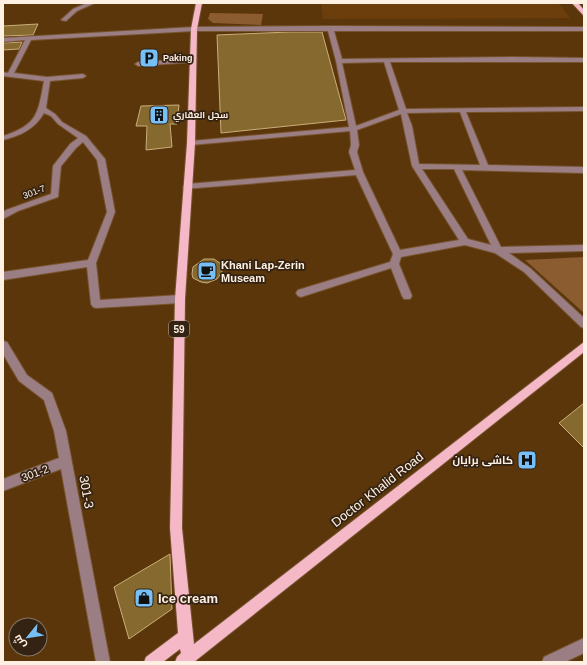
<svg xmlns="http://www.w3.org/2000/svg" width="587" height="665" viewBox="0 0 587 665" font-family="Helvetica,Cairo,sans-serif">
<rect width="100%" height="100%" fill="#5c360b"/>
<path fill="#6b3e0b" d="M321,3H559L570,18L323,19Z"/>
<path fill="#8a5c30" d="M210,13L263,14L261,25L213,23L208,19Z
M584,257V313L525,260Z"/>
<path fill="#85692e" stroke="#caae79" d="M38,24L33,35L3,36V26Z
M289,32H322L346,120L221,133L217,35Z
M22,42L19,49L3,50V43Z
M179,105L177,124H170L172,147L146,150L147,126H136L141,106Z
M204,259H214L221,264L222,272L217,279L207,283L201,282L193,278L192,274L193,267Z
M584,403V448L559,423Z
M170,554L172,609L129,639L114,587Z"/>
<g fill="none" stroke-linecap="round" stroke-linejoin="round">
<g stroke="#76542e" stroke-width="2">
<path id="minor" d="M87,3H95L77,11L66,21L61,20L73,9Z
M330,26L584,27V31H334L342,59L514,57L584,58V62H390L406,109L584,107V111L466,112L488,165L584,167V173L462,170L501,247L584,245V251L509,253L530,268L584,318V328L581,327L524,272L495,253L465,245L401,257L399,264L412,296L410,299H404L402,296L391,268L301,297L298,296L296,293L298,290L390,262L393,254L356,175L184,189L183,187L187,184L355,170L349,152L351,145L350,131L191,145L187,143L191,141L349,127L336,61L328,31H194L31,40L14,73L47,77L83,74L86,76L83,78L50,81L46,108L55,114L62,122L86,136L105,159L115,212L96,263L100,300L180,295L183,296L185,299L183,302L180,303L96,308L93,307L91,304L87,267L3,280V272L88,260L107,212L97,160L83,142L76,148L61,166L58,197L18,211L3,219V212L6,210L51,194L53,166L70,144L78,138L58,124L51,116L44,113C35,129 20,136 3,140V136C38,125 38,113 44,81L3,76V72L8,73L25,40L3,42V38L194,27ZM384,62L399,110L356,126L342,63ZM460,112L480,165L419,164L412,126L407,113ZM401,114L412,166L459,240L400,250L363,172L357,152L359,145L357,130ZM422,169H454L491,245L468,239Z
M192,59L194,60V62L138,66L135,64L138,62Z
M3,341L7,342L27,375L52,393L66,431L110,662H96L61,469L3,491V479L59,458L54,431L44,400L19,381L3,354Z
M584,638V653L565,662H542L544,657Z"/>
</g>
<g stroke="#76542e" stroke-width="2">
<path id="major" d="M196,3H202L197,29L195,143L185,299L182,528L194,644L584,342V352L194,662H175L177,657L181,653L180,649L163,662H144L146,657L178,633L170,528L175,299L187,143L191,29Z
M572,3H578L584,10V16Z"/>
</g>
<use href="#minor" fill="#9b7d84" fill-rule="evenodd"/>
<use href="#major" fill="#f5b8c7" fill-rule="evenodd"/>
</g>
<defs>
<g id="parking-square" transform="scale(1)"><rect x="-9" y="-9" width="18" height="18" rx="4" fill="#77bff7" stroke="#342312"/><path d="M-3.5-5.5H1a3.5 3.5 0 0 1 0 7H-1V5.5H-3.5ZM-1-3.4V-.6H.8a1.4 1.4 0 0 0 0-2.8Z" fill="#111"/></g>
<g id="building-square" transform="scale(1)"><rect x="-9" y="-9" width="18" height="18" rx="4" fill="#77bff7" stroke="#342312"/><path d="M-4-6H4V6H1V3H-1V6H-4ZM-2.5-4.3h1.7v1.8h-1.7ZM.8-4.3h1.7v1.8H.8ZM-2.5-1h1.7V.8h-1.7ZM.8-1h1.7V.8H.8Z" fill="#111"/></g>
<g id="cafe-square" transform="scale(1)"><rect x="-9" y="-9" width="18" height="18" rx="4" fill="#77bff7" stroke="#342312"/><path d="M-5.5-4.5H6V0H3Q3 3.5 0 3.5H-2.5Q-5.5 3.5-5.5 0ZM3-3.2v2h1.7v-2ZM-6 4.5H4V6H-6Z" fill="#111"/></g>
<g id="hospital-square" transform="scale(1)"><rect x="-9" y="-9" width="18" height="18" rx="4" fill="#77bff7" stroke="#342312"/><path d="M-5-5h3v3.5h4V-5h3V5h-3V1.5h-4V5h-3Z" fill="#111"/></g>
<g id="shop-square" transform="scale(1)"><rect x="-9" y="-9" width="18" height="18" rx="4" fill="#77bff7" stroke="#342312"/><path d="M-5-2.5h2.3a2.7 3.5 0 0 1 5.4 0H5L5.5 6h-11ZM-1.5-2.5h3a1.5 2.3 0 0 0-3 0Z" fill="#111"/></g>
</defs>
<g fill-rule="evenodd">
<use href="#parking-square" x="149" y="58"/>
<use href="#building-square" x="159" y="115"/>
<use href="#cafe-square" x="207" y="271"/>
<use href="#hospital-square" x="527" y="460"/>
<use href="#shop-square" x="144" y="598"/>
</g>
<g text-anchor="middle" stroke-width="3.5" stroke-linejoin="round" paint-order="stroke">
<g font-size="9" font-weight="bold" fill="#fef0e3" stroke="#342312" text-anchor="start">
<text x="163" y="61">Paking</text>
<text x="173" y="118">سجل العقاري</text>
</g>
<g font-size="9" fill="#fef0e3" stroke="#342312">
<text transform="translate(34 192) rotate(-21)" y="3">301-7</text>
</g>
<rect fill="#342312" stroke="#c1b2a4" stroke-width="1" x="169" y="321" width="20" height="16" rx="3"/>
<g font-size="10" font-weight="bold" fill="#fef0e3">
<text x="179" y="333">59</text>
</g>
<g font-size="11" font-weight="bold" fill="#fef0e3" stroke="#342312" text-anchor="start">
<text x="221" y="269">Khani Lap-Zerin<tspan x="221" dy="13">Museam</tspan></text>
<text x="513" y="464" text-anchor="end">كاشی برایان</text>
</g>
<g font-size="11" fill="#fef0e3" stroke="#342312">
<text transform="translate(35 473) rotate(-21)" y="4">301-2</text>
</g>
<g font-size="13" fill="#fef0e3" stroke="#342312">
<text transform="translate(377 489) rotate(-38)" y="5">Doctor Khalid Road</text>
<text transform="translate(87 492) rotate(80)" y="5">301-3</text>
</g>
<g font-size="13" font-weight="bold" fill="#fef0e3" stroke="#342312" text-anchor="start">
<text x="158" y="603">Ice cream</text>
</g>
</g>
<rect width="587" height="665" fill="none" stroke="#fef0e3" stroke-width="8"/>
<g transform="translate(28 637) rotate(240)"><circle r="19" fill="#342312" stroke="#857566"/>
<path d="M0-3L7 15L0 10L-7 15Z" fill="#77bff7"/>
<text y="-6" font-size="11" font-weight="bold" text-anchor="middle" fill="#fef0e3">ش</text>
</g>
</svg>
